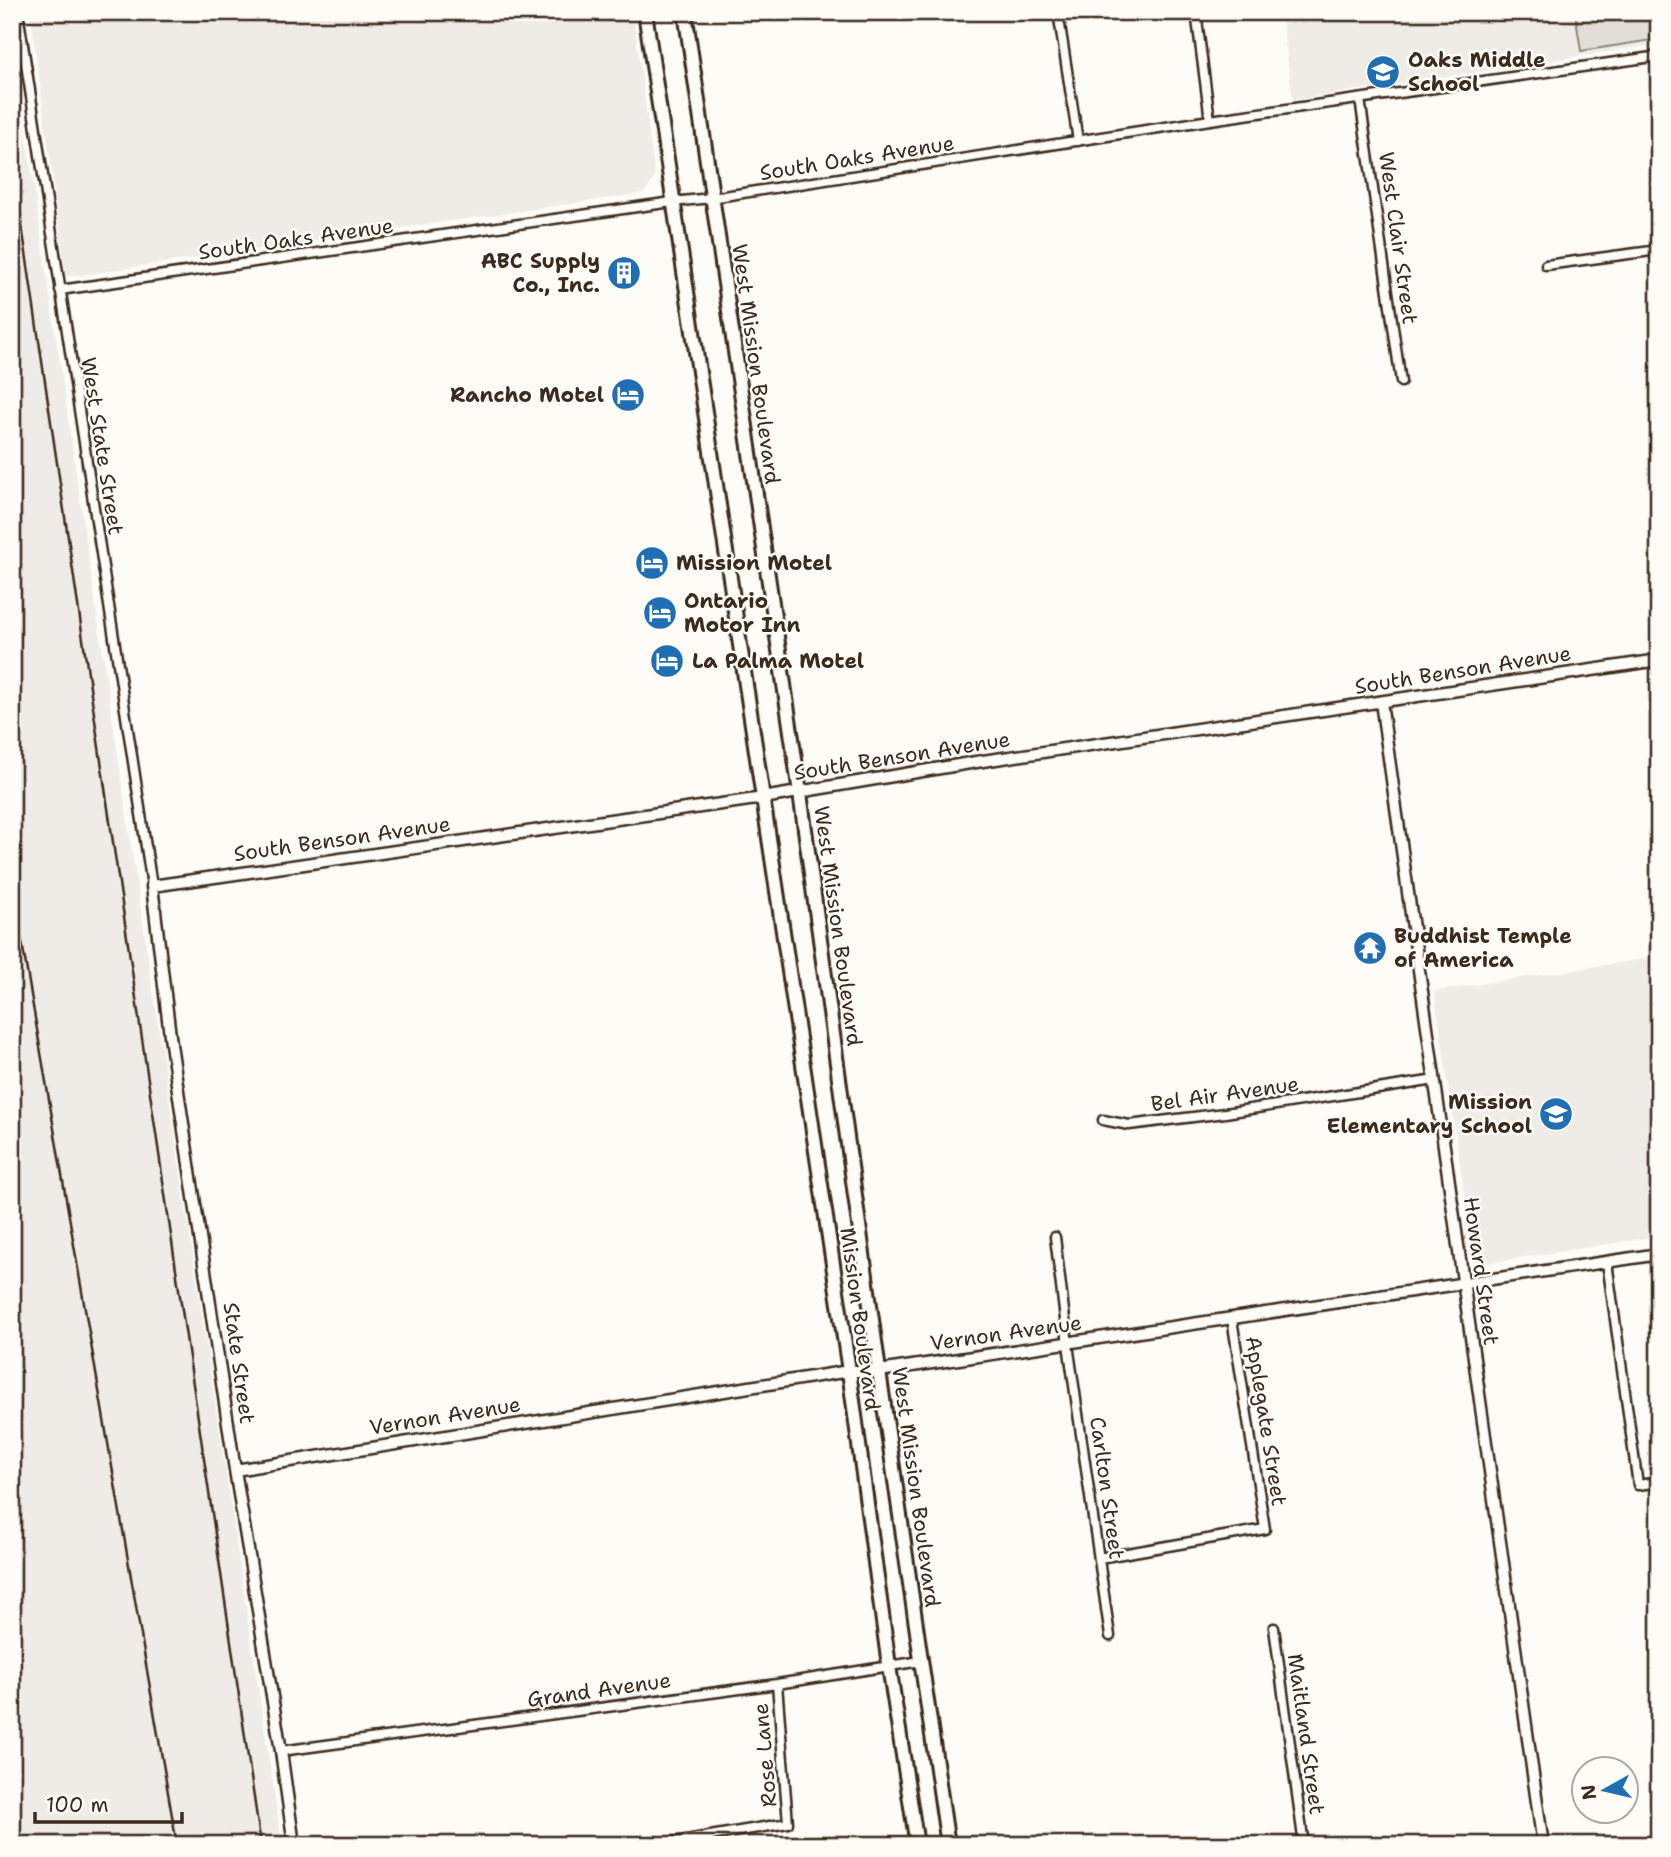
<svg xmlns="http://www.w3.org/2000/svg" width="1671" height="1857" viewBox="0 0 1671 1857" font-family="'Shantell Sans',sans-serif">
<rect width="100%" height="100%" fill="#fdfcf7"/>
<filter id="ink" filterUnits="userSpaceOnUse"><feTurbulence type="fractalNoise" baseFrequency=".0143" numOctaves="2"/><feDisplacementMap in="SourceGraphic" scale="14" xChannelSelector="R" yChannelSelector="G"/><feConvolveMatrix kernelMatrix="1 2 1 2 8 2 1 2 1" color-interpolation-filters="sRGB"/></filter>
<g filter="url(#ink)">
<path fill="#efece7" d="M30,12H633L655,178L644,193L66,277Z
M1281,12H1659V44L1293,100Z
M12,39L133,858L282,1845H12Z
M1659,957V1236L1475,1265L1434,991Z"/>
<path fill="#e1ded7" stroke="#8e847a" stroke-width="2" d="M1575,12H1659V39L1581,51Z"/>
<g fill="none" stroke-linecap="round" stroke-linejoin="round">
<g stroke="#3b2a1e" stroke-width="13">
<path id="minor" d="M18,12L152,886
M1058,12L1078,141
M1196,12L1210,120
M1360,99L1401,382
M1546,265L1659,250
M60,290L672,202L711,198L1210,120L1659,56
M1103,1120L1129,1125L1225,1113L1435,1080
M1055,1237L1068,1344L1110,1636
M1607,1262L1638,1485L1659,1482
M1099,1558L1265,1529L1232,1319
M1274,1628L1304,1845
M281,1751L777,1684L921,1661
M656,1845L788,1823L777,1684"/>
</g>
<g stroke="#3b2a1e" stroke-width="15">
<path id="tertiary" d="M1381,702L1543,1845
M235,1470L849,1371H879L1659,1254
M294,1845L281,1751L235,1470L171,1044L152,886L763,798L976,762L1659,660"/>
</g>
<g stroke="#3b2a1e" stroke-width="18">
<path id="primary" d="M645,12L849,1371L889,1666L917,1845
M685,12L800,793L879,1371L948,1845"/>
</g>
<use href="#minor" stroke="#fdfcf7" stroke-width="8"/>
<use href="#tertiary" stroke="#fdfcf7" stroke-width="10"/>
<use href="#primary" stroke="#fdfcf7" stroke-width="12"/>
<path stroke="#3b2a1e" stroke-width="2.5" d="M12,158L261,1845
M12,884L177,1845"/>
</g>
</g>
<defs>
<g id="school-disc" transform="scale(1.75)"><circle r="9.5" fill="#1f6fb2" stroke="#fdfcf7"/><path d="M0-5L7-2L0 1L-7-2ZM-4 1L0 2.5L4 1V4Q0 6-4 4Z" fill="#fff"/></g>
<g id="building-disc" transform="scale(1.75)"><circle r="9.5" fill="#1f6fb2" stroke="#fdfcf7"/><path d="M-4-6H4V6H1V3H-1V6H-4ZM-2.5-4.3h1.7v1.8h-1.7ZM.8-4.3h1.7v1.8H.8ZM-2.5-1h1.7V.8h-1.7ZM.8-1h1.7V.8H.8Z" fill="#fff"/></g>
<g id="hotel-disc" transform="scale(1.75)"><circle r="9.5" fill="#1f6fb2" stroke="#fdfcf7"/><path d="M-6-4.5h1.5V1H6V5H4.5V3h-9V5H-6ZM-4 0a1.8 1.8 0 1 1 3.6 0ZM.5 0V-2.5h3Q6-2.5 6 0Z" fill="#fff"/></g>
<g id="temple-disc" transform="scale(1.75)"><circle r="9.5" fill="#1f6fb2" stroke="#fdfcf7"/><path d="M0-6L5-2H3V0L6.5 2.5H4V6H1.5V3h-3V6H-4V2.5H-6.5L-3 0V-2H-5Z" fill="#fff"/></g>
</defs>
<g fill-rule="evenodd">
<use href="#school-disc" x="1383" y="72"/>
<use href="#building-disc" x="624" y="273"/>
<use href="#hotel-disc" x="628" y="395"/>
<use href="#hotel-disc" x="652" y="563"/>
<use href="#hotel-disc" x="660" y="613"/>
<use href="#hotel-disc" x="667" y="661"/>
<use href="#temple-disc" x="1370" y="948"/>
<use href="#school-disc" x="1556" y="1114"/>
</g>
<g text-anchor="middle" stroke-width="5" stroke-linejoin="round" paint-order="stroke">
<g font-size="21" font-weight="bold" fill="#3b2a1e" stroke="#fdfcf7" text-anchor="start">
<text x="1408" y="67">Oaks Middle<tspan x="1408" dy="24">School</tspan></text>
<text x="600" y="268" text-anchor="end">ABC Supply<tspan x="600" dy="24">Co., Inc.</tspan></text>
<text x="604" y="402" text-anchor="end">Rancho Motel</text>
<text x="676" y="570">Mission Motel</text>
<text x="684" y="608">Ontario<tspan x="684" dy="24">Motor Inn</tspan></text>
<text x="692" y="668">La Palma Motel</text>
<text x="1394" y="943">Buddhist Temple<tspan x="1394" dy="24">of America</tspan></text>
<text x="1532" y="1109" text-anchor="end">Mission<tspan x="1532" dy="24">Elementary School</tspan></text>
</g>
<g font-size="21" fill="#3b2a1e" stroke="#fdfcf7">
<text transform="translate(857 158) rotate(-9)" y="7">South Oaks Avenue</text>
<text transform="translate(1398 238) rotate(82)" y="7">West Clair Street</text>
<text transform="translate(296 239) rotate(-8)" y="7">South Oaks Avenue</text>
<text transform="translate(756 364) rotate(82)" y="7">West Mission Boulevard</text>
<text transform="translate(102 446) rotate(81)" y="7">West State Street</text>
<text transform="translate(1463 670) rotate(-9)" y="7">South Benson Avenue</text>
<text transform="translate(902 756) rotate(-9)" y="7">South Benson Avenue</text>
<text transform="translate(342 839) rotate(-8)" y="7">South Benson Avenue</text>
<text transform="translate(838 926) rotate(82)" y="7">West Mission Boulevard</text>
<text transform="translate(1225 1094) rotate(-8)" y="7">Bel Air Avenue</text>
<text transform="translate(1481 1271) rotate(82)" y="7">Howard Street</text>
<text transform="translate(860 1319) rotate(82)" y="7">Mission Boulevard</text>
<text transform="translate(1006 1333) rotate(-8)" y="7">Vernon Avenue</text>
<text transform="translate(239 1363) rotate(82)" y="7">State Street</text>
<text transform="translate(445 1416) rotate(-9)" y="7">Vernon Avenue</text>
<text transform="translate(1266 1421) rotate(81)" y="7">Applegate Street</text>
<text transform="translate(916 1487) rotate(82)" y="7">West Mission Boulevard</text>
<text transform="translate(1107 1488) rotate(82)" y="7">Carlton Street</text>
<text transform="translate(599 1690) rotate(-8)" y="7">Grand Avenue</text>
<text transform="translate(1306 1734) rotate(82)" y="7">Maitland Street</text>
<text transform="translate(765 1755) rotate(-95)" y="7">Rose Lane</text>
</g>
</g>
<rect width="1671" height="1857" fill="none" stroke="#fdfcf7" stroke-width="42"/>
<rect x="21" y="21" width="1629" height="1815" fill="none" stroke="#3b2a1e" stroke-width="2.5" filter="url(#ink)"/>
<g transform="translate(1605 1790) rotate(262)"><circle r="33" fill="#fdfcf7" stroke="#afa8a0" stroke-width="2"/>
<path d="M0-5L12 26L0 18L-12 26Z" fill="#1f6fb2"/>
<text y="-10" font-size="19" font-weight="bold" text-anchor="middle" fill="#3b2a1e">N</text>
</g>
<path d="M35 1812v10h147v-10" fill="none" stroke="#3b2a1e" stroke-width="3.5"/>
<text x="46" y="1812" font-size="21" fill="#3b2a1e" stroke="#fdfcf7" stroke-width="5" paint-order="stroke">100 m</text>
</svg>
